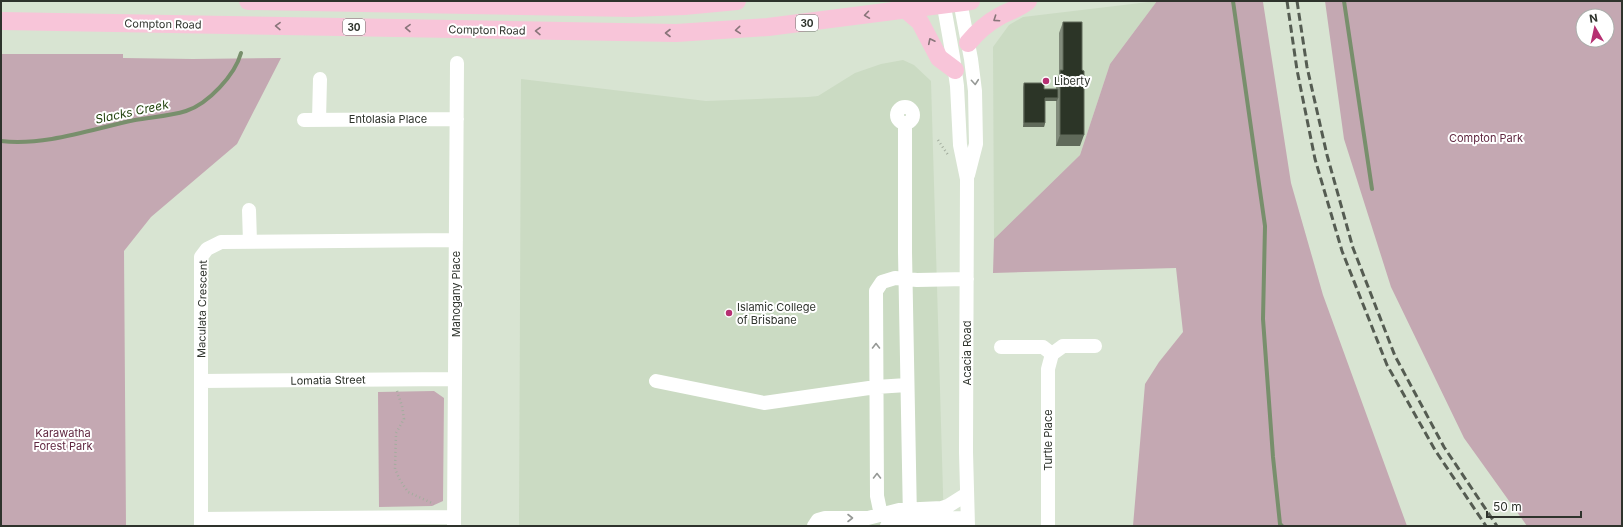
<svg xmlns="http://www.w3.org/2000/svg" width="1623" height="527" viewBox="0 0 1623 527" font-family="Inter,sans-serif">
<rect width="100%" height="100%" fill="#d8e4d2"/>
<path fill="#cbdbc3" d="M1157,1L1110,64L1080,155L994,239L993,47L1009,25L1023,17Z
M903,60L914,65L931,81L944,526H519L521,79L706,101L808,97L818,96L855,73L881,64Z"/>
<path fill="#c4a8b2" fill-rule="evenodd" d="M1157,1L1263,2L1291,183L1323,295L1407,526H1133L1145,384L1159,362L1183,332L1176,268L993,273L994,239L1080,155L1110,64Z
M1325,1H1622V526H1527L1464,438L1391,287L1344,139ZM1583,16H1607V40H1583Z
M1,54H123V58L193,59L281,58L237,144L151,217L124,251L126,526H1Z
M434,391L444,398L443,501L432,506L379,507L378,392Z"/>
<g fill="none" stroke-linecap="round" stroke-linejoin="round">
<path stroke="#788f6c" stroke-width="4" d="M1233,1L1265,226L1263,319L1273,457L1280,524L1282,526
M1344,1L1372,189
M1,141C46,146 92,129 135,120C152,117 170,116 186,111C208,104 235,75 241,53"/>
<path stroke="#a3ad9e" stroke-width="2.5" stroke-dasharray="1 3" stroke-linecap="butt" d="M938,140L948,155
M397,391L402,406L404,419L396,433L395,469L400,480L408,492L434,504"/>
<path stroke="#fff" stroke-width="14" d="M943,1L953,57L957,86L960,145L967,179L966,452L968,526
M960,1L971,59L975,91L976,144L968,175
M897 115a8 8 0 1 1 16 0a8 8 0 1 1-16 0Z
M304,120L457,119
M319,120L320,79
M905,123V252L910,519
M249,210L250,242
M1001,347H1043L1052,354
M201,381L455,379
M656,381L764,403L876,387L907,385
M881,515L877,496L876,291L882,282L895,278L917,280L967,279
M201,519L454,517
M201,526V257L207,249L221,242L456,240
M454,526L457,63
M814,526L818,520L825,518H868L899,510L942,508L948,506L967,494
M887,526L902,520L910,519L967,518
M1048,526V369L1052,354L1063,346H1095"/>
<path stroke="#f8c5d9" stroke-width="18" d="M248,1L631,8L684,6L737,1
M906,10L920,22L939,58L955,70
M1,21L676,33L768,27L971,1
M968,43C977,32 987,23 1000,16C1009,11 1020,8 1028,1"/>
<path stroke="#555c52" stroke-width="3" stroke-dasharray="8 4" stroke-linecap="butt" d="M1287,1L1297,70L1315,159L1342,251L1387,365L1435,450L1486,526
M1297,1L1307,67L1327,155L1353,248L1395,356L1444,447L1497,526"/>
</g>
<path fill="#828c7c" d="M1063,22L1082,70L1080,146H1056V101H1045V123L1044,127H1023V87L1024,83L1044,89H1056V81L1059,75V33Z"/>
<path fill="#606a5a" d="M1045,98H1058L1057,101H1044Z
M1024,123H1045L1044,127H1023Z
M1060,135H1084L1080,146H1056Z"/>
<path fill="#2c3527" stroke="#606a5a" d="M1063,22H1082V70L1084,71V135H1060V70H1063Z
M1024,83H1044V89H1058V98H1045V123H1024Z"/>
<defs><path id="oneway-chevron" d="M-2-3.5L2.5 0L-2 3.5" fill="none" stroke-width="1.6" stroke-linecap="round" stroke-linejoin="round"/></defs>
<g stroke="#89757a">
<use href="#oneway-chevron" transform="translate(867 15) rotate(172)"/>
<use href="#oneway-chevron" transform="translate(996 19) rotate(146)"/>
<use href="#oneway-chevron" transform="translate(278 26) rotate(-179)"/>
<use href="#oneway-chevron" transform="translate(408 28) rotate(-179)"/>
<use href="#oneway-chevron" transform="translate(738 30) rotate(175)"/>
<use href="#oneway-chevron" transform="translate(538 31) rotate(-179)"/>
<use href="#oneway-chevron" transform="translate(668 33) rotate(180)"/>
<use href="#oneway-chevron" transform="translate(931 41) rotate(-116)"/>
</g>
<g stroke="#969996">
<use href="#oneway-chevron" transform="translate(975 82) rotate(85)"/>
<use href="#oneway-chevron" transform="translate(876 346) rotate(-90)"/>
<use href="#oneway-chevron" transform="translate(877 476) rotate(-90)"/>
<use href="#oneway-chevron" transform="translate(850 518)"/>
</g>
<g fill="#b63072" stroke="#fff" stroke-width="1.5">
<circle cx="1046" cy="81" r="4"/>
<circle cx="729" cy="313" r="4"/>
</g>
<g text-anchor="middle" stroke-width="4" stroke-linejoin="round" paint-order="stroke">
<g fill="#fff" stroke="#6d706b" stroke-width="1">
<rect x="796" y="15" width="22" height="16" rx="3"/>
<rect x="343" y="19" width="22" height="16" rx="3"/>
</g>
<g font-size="10" font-weight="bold" fill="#2e332c">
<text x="807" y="27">30</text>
<text x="354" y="31">30</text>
</g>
<g font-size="11" fill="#2e332c" stroke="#fff">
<text transform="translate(163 24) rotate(1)" y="4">Compton Road</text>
<text transform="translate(487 30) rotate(1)" y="4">Compton Road</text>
<text x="388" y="123">Entolasia Place</text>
<text transform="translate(456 294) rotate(-90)" y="4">Mahogany Place</text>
<text transform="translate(202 309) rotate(-89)" y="4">Maculata Crescent</text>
<text transform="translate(967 353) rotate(-90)" y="4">Acacia Road</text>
<text transform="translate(328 380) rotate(-1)" y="4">Lomatia Street</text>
<text transform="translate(1048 440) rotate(-90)" y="4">Turtle Place</text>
</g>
<g font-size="11" fill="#2e332c" stroke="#fff" text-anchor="start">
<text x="1054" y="85">Liberty</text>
<text x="737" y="311">Islamic College<tspan x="737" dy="13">of Brisbane</tspan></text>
</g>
<g font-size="11" fill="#602740" stroke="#fff">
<text x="1486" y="142">Compton Park</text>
<text x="63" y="437">Karawatha<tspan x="63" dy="13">Forest Park</tspan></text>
</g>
<g font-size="12" font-style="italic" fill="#264611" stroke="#fff">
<text transform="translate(132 112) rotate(-12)" y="4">Slacks Creek</text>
</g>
</g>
<rect width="1623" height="527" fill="none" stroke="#2e332c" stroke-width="4"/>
<g transform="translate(1595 28) rotate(351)"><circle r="19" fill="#ffffff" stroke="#abadab"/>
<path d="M0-3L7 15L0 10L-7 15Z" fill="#b63072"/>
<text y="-6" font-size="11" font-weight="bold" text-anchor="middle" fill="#2e332c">N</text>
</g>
<path d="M1487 511v6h94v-6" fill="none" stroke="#2e332c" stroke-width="2"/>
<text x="1493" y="511" font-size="12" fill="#2e332c" stroke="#ffffff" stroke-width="3" paint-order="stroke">50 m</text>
</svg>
